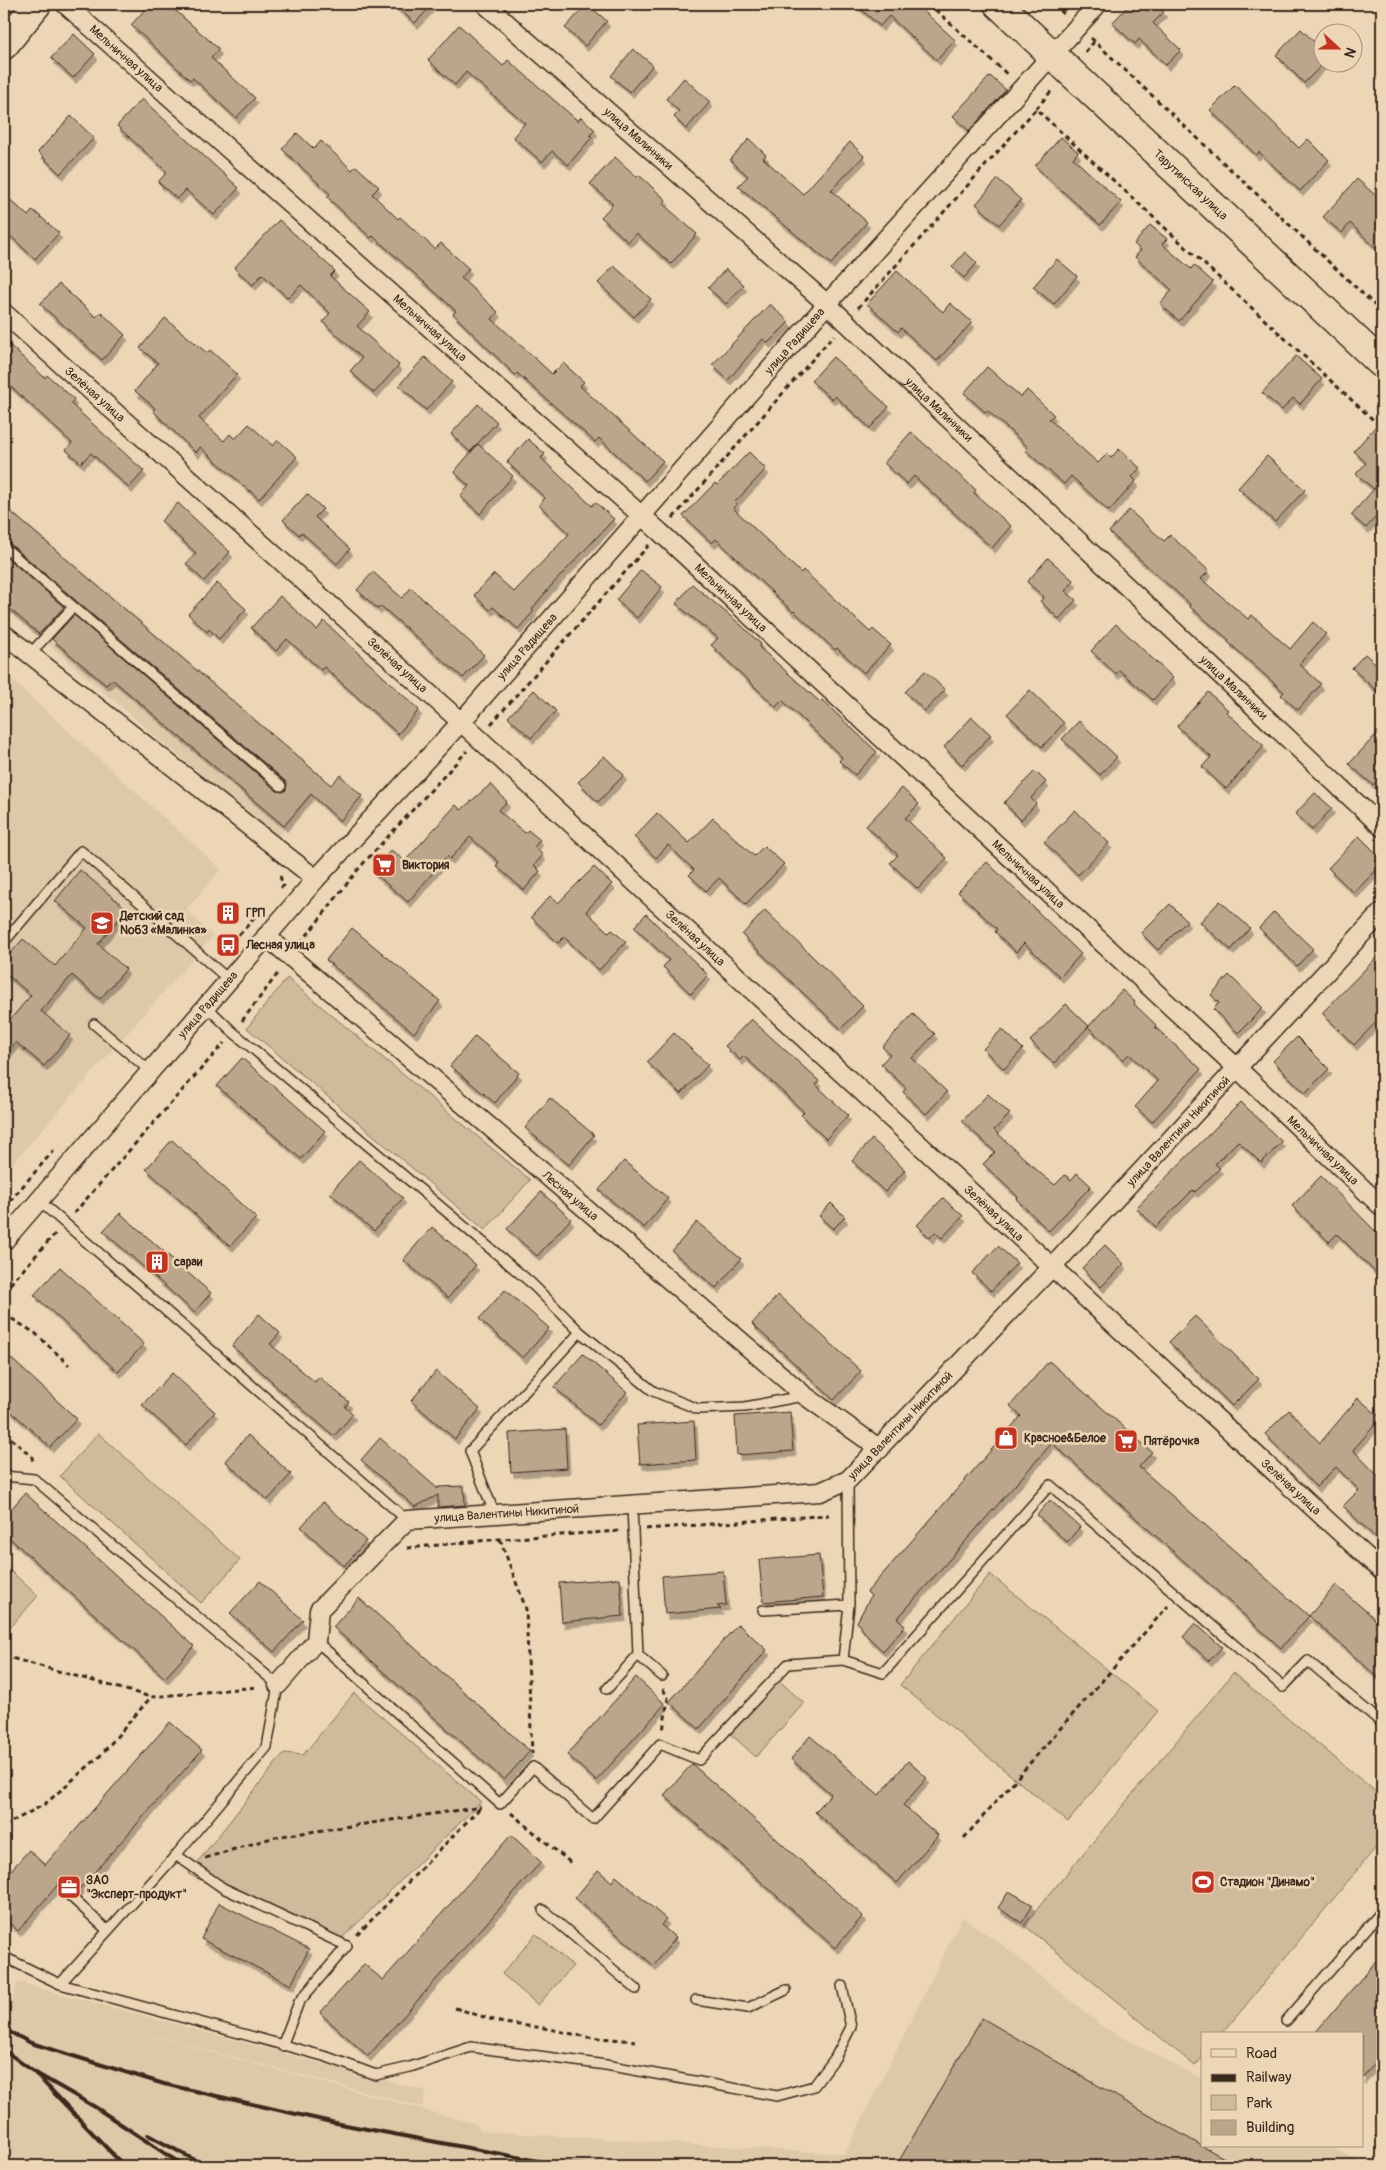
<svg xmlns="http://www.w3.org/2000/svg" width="1386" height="2170" viewBox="0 0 1386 2170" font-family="Pangolin,sans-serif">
<defs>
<filter id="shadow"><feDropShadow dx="3" dy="5.5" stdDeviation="0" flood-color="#0004"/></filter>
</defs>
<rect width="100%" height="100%" fill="#ecd6b5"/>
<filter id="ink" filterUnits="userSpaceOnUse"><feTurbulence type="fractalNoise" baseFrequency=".02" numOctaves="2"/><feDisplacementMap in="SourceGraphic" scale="10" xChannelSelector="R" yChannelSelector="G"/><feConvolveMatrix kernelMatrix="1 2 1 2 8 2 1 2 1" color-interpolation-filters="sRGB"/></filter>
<g filter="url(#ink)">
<path fill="#ddc8a8" d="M4,504L326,779L276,839L4,607Z
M4,673L221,869L186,910L213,936L4,1173Z
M962,1917L1004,1946L1103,2027L1202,2079V2146H1330L1367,2166H4V1996L13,1999L17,1982L426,2091L422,2107L38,2005L476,2124L480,2131L845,2154Z"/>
<path fill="#d0ba9c" stroke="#86725d" d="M287,978L530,1180L485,1230L247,1028Z
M98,1433L240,1560L201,1603L60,1476Z
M4,1565L38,1596L4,1634Z
M990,1574L1158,1711L1068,1822L900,1685Z
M1233,1673L1382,1797V1840L1222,2034H1202V2058L1195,2066L1024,1925Z
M775,1677L804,1703L756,1757L727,1731Z
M354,1693L481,1802L336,1944L188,1874L284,1753L303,1755Z
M536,1934L573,1966L538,2005L502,1974Z"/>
<path fill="#bba68b" stroke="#3b2a1e" filter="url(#shadow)" d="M150,4H168L219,49L211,58L255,98L236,118L193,78L190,80L131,25Z
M393,4H433L415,23Z
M587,4L607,21L585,46L565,28Z
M855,4H916L955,40L937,60L889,16L880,26Z
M1130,4H1155L1164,12L1153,23L1181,50L1166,65L1139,39L1135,44L1112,23Z
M459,25L503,66L508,60L578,121L581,117L595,130L590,135L592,137L568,165L552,151L542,162L513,137L525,123L466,72L455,85L428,60Z
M1301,29L1324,51V63L1304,83L1276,55Z
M74,34L95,54L73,78L51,58Z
M633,49L653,65L630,92L611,76Z
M990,76L1006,90L969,131L953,116Z
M684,78L710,102L686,129L674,117L679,111L666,99Z
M1235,85L1299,148L1308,139L1329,160L1300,191L1259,152L1256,155L1210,110Z
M142,99L239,188L214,215L186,190L177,199L158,182L167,172L117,126Z
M71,116L94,138L60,174L38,152Z
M297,133L314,149L321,141L352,170L356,166L379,187L372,194L398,219L400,217L435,249L441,243L469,269L461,278L498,312L492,319L552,374L563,363L584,382L580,386L663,461L645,481L599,438L595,442L517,373L515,375L453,314L456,311L373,236L371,238L327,197L330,194L282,149Z
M1061,137L1078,152L1073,158L1121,202L1100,225L1035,166Z
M749,139L766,155L763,158L803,194L850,142L864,156L831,190L867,222L831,264L738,186L748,176L730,160Z
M615,157L637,177L639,175L666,200L663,204L697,234L671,264L636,233L628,242L601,217L613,204L590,184Z
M998,179L1021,200L999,225L976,204Z
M1357,179L1382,201V254L1350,223L1342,233L1323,217Z
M4,194L28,216L33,210L59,233L35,259L4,230Z
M279,220L335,271L330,276L370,312L357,326L399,365L374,393L350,371L362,358L323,322L330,313L301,285L288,298L262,274L253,285L234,268Z
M1150,225L1167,239L1162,244L1191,269L1194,265L1213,282L1179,321L1160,304L1172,290L1135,257L1141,250L1134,244Z
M965,252L977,263L964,278L952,267Z
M1057,259L1077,276L1054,304L1033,287Z
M614,266L651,299L634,317L598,283Z
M726,269L744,285L726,304L708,288Z
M897,271L943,312L950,303L972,322L937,361L901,328L898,332L867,304Z
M59,284L96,317L101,312L125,335L102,360L40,304Z
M770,304L789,322L768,343L763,339L728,380L712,365Z
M165,318L207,353L210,350L237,374L199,418L224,441L230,434L235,439L249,424L273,446L278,440L297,457L259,499L200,447L196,453L153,411L155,408L135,391L158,363L140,348Z
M4,340L45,378L47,375L74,399L71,404L144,471L129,488L91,453L81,463L66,450L72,443L4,380Z
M1296,356L1322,379L1300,404L1293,398L1282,410L1262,393Z
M425,357L452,382L426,410L399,385Z
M833,357L889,407L870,428L835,396L832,399L811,381Z
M987,367L1021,397L1027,390L1054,415L1049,419L1098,463L1107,454L1111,458L1119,449L1140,468L1132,477L1136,481L1109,511L1071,476L1064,484L1025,450L1028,447L987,410L985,412L964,393Z
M478,404L497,422L470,452L451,434Z
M1382,419V480L1374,489L1356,474L1366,463L1354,451Z
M911,432L976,490L974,493L1011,526L992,548L914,476L907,484L884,463Z
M528,439L545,454L541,458L592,506L595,502L614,519L550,587L532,609L534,611L518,629L493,607L490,610L474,595L494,574L514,592L569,534L539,505L545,498L507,462Z
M478,444L513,476L480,514L460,496L469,486L454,472Z
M749,452L766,469L735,502L737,504L733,508L801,573L803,570L870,632L873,629L891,645L864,673L837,648L835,650L794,611L793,612L716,539L712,543L683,516L715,483L717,485Z
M1267,456L1305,490L1275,522L1238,488Z
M1382,480V510L1366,528L1351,515Z
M307,494L323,509L315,517L350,549L337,564L301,532L299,535L283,520Z
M178,503L230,552L204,581L186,564L196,553L161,521Z
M4,506L331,785L340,775L362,796L340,821L311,794L284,826L112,679L106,685L52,639L74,615L277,791L283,792L286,790L287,784L285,781L8,542L4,541Z
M1129,510L1164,541L1170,535L1209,571L1201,579L1248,619L1252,615L1290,649L1313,622L1326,634L1299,664L1321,684L1298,710L1281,695L1284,692L1228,642L1229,640L1189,606L1190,604L1109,532Z
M4,555L64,607L39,634L4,604Z
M1048,558L1074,581L1065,591L1076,600L1059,619L1040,601L1044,597L1027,582Z
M641,570L662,587L637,618L616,600Z
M373,572L402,598L411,588L484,655L463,678L381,606L378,609L357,590Z
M217,583L246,609L219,639L209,629L207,632L188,614Z
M692,584L741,625L761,644L759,647L820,702L822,700L877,752L855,775L839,761L842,757L782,700L776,707L711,645L718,638L676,604Z
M280,596L317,630L324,621L419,710L398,734L324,667L321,670L287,639L276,651L251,628Z
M1116,624L1173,678L1153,700L1119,670L1116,674L1091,651Z
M1365,654L1382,669V696L1352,668Z
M925,671L945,690L925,711L905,692Z
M534,690L556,711L531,738L508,717Z
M1030,690L1064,723L1042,747L1007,714Z
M1208,692L1228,710L1226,712L1264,746L1226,789L1202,767L1211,757L1177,726Z
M972,717L991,735L962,765L944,747Z
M1079,721L1117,757L1100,775L1062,739Z
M1382,728V775L1373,785L1349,764Z
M604,756L624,775L598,802L578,782Z
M1035,771L1046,782L1031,798L1036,804L1021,820L1004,803Z
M491,784L507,802L498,810L525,833L528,830L540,840L534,847L543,855L534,865L540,871L524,890L496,866L499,862L470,837L450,859L447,856L408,902L373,872L391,850L405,861L456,805L461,810Z
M902,788L919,804L905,818L947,858L918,889L890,863L898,855L866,826Z
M1315,793L1332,808L1312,830L1295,814Z
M1075,810L1109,843L1078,875L1044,842Z
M657,813L689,843L713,818L754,856L764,846L784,864L746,904L719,878L706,891L689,875L694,870L668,845L656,858L634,837Z
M1359,836L1382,859V864L1354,893L1328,868Z
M987,862L1081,954L1060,977L1024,943L1016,952L995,932L997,929L958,892Z
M594,867L612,884L586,911L609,933L612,930L626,942L599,970L564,937L558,943L531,917L550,896L558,903Z
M80,870L127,909L98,944L126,969L100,999L72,975L41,1011L70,1035L44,1066L16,1042L4,1056V1027L31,995L4,972V961L23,939L55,966L87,928L55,901Z
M1220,901L1250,928L1231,950L1200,922Z
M1170,904L1187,921L1158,950L1141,933Z
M765,910L863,1006L841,1029L742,935Z
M1274,912L1313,949L1297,966L1259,928Z
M646,914L708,975L691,994L663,967L669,960L634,927Z
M352,928L440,1001L414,1033L326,960Z
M1382,952V1016L1354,1045L1322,1013Z
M1229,975L1263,1008L1238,1033L1213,1009L1219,1003L1211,995Z
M1122,990L1135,1002L1134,1004L1156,1025L1155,1027L1201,1069L1152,1122L1135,1107L1158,1081L1129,1054L1123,1060L1088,1027Z
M1066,1004L1089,1026L1054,1063L1030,1041Z
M913,1014L935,1034L912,1058L947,1092L926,1114L903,1092L906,1088L881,1064L890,1054L882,1047Z
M751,1019L819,1081L816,1085L848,1115L826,1139L801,1115L804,1112L744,1056L740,1060L725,1046Z
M1002,1029L1023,1049L1004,1069L983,1049Z
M674,1033L708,1065L681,1094L647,1062Z
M475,1036L519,1073L495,1103L450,1066Z
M1297,1037L1329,1069L1305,1093L1273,1061Z
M242,1058L325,1131L301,1159L217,1086Z
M988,1094L1010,1114L994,1130L1040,1173L1055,1185L1065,1175L1071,1180L1077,1173L1091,1186L1049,1231L1016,1199L1018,1197L983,1164L995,1152L962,1121Z
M550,1098L594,1135L569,1165L525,1128Z
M1241,1102L1282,1142L1261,1163L1238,1141L1215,1164L1220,1168L1195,1192L1193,1190L1156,1227L1136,1208Z
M872,1139L905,1170L885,1192L852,1161Z
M172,1140L256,1218L230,1246L146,1169Z
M359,1160L403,1198L374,1231L330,1193Z
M624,1161L668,1198L644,1228L599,1190Z
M1321,1176L1382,1238V1279L1337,1234L1329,1242L1292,1206Z
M541,1192L571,1219L537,1256L507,1229Z
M943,1198L963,1216L942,1238L935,1232L930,1238L917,1225Z
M831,1203L845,1217L833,1229L819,1216Z
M120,1213L211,1293L194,1312L103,1231Z
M697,1222L741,1259L716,1288L672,1251Z
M432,1227L476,1265L448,1298L403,1260Z
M1105,1245L1124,1264L1101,1287L1082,1268Z
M998,1246L1017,1263L991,1291L972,1273Z
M60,1267L144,1344L118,1372L34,1295Z
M505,1290L549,1328L523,1358L479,1319Z
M778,1295L861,1371L834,1400L752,1324Z
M259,1314L280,1333L270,1344L315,1382L319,1377L349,1402L345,1407L353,1414L334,1436L272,1383L273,1382L232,1346Z
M1195,1316L1259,1379L1232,1406L1169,1342Z
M4,1352L77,1419L50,1447L4,1405Z
M583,1354L627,1392L598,1425L554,1387Z
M1049,1361L1152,1452L1139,1467L1309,1616L1281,1648L1052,1443L897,1619L905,1626L883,1651L869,1638L857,1622L871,1596L867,1592L1021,1416L1010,1406Z
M436,1371L480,1409L455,1439L411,1401Z
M172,1373L215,1412L186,1445L142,1405Z
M1358,1398L1381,1418L1353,1450L1382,1480V1544L1343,1506L1359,1490L1336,1467L1316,1487L1265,1434L1289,1410L1320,1443Z
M790,1412L793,1451L737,1455L735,1416Z
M694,1421L696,1460L640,1464L637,1425Z
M565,1429L567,1468L511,1472L509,1433Z
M248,1435L291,1474L268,1500L225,1461Z
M380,1438L438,1489V1487L464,1486L465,1505L438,1507V1495L415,1507L361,1460Z
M25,1493L194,1646L165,1678L4,1533V1517Z
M1050,1500L1080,1527L1067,1542L1037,1515Z
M323,1502L366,1541L344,1566L301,1527Z
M819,1555L823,1597L763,1602L759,1560Z
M723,1571L726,1605L717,1606L721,1609L665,1614L662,1576Z
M620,1578L623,1616L562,1622L559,1583Z
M260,1581L303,1620L274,1652L230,1613Z
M1336,1585L1382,1625V1681L1309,1616Z
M359,1598L530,1751L504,1780L333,1627Z
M1195,1623L1222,1647L1209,1661L1183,1637Z
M738,1624L767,1650L699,1729L669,1702Z
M636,1677L665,1704L596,1781L567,1754Z
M170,1722L202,1750L76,1893L61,1881L18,1931L4,1918V1878L29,1850L45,1865Z
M810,1736L879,1795L908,1761L927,1778L903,1805L938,1835L897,1883L815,1812L831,1794L791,1759Z
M692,1764L863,1916L835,1948L664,1795Z
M511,1835L541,1862L368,2056L320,2013L364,1964L383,1980Z
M598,1870L612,1882L616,1876L666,1919L661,1925L676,1938L653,1965L575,1898Z
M1009,1891L1033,1905L1022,1923L998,1908Z
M219,1903L309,1949L291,1985L201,1939Z
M1382,1954V2055L1362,2079V2034H1314Z
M982,2018L1202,2146L1239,2166H896Z"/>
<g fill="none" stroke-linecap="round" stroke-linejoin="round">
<g stroke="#3b2a1e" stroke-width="12">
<path id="lane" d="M4,547L281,786
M29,655L73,607
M4,942L81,851L229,980
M206,1006L233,1032L530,1282L580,1332
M94,1024L150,1071
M38,1200L407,1520
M4,1476L34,1479L278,1685L267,1747L176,1855L60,1984
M495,1515L470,1451L580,1332L653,1391L698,1409L745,1407L803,1396
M763,1610L849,1605
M316,1641L500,1804L533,1767L593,1819L660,1744L699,1760L788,1664L843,1660L849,1605L848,1480
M638,1655L662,1676
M843,1660L883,1673L1050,1485L1283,1687L1308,1661L1382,1723
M607,1689L638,1655L632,1505
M176,1855L223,1888L347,1946L299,2002L282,2046
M69,1895L108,1931
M543,1910L636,1989
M4,1957L60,1984L327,2057L376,2075L410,2067L471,2047L606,2065L777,2096L814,2086L835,2058L851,2027L842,1986
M696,2000L748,2008L786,1990
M1286,2021L1382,1911"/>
</g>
<g stroke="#3b2a1e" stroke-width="21">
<g id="street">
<path id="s1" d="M65,4L660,532L1236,1067L1382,1207"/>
<path id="s2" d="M485,4L827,304L1382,827"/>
<path id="s3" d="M4,313L461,722L1382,1571"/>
<path d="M4,634L316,879"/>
<path id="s4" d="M266,936L804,1395L880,1449"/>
<path id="s5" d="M4,1241L316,879L461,722L827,304L1098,4"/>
<path id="s6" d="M278,1685L316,1641L319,1610L407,1520L820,1492L848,1480L1053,1266L1382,912"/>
</g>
</g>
<g stroke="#3b2a1e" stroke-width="31">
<g id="primary">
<path id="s7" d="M998,4L1382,364"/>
<path d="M4,45L37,4"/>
</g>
</g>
<path stroke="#3b2a1e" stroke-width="3" stroke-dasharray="5 4" stroke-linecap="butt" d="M929,4L1008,75
M1054,4L1064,14
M1091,38L1382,312
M1085,52L1094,42
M1036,109L1053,89
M858,308L1036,109L1382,428
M673,518L834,335
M491,724L649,545
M280,876L283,886L281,888
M301,943L360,867L467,751
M221,955L265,906
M242,1021L279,972
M4,1208L54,1150
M74,1213L224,1043
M4,1291L55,1234
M4,1314L35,1333L69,1365
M4,1432L32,1457L33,1464
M646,1529L829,1515
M500,1539L526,1609L532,1754
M407,1548L500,1539L620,1531
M4,1656L151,1697L258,1687
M663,1689L668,1698L663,1731
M511,1813L572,1864
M4,1826L45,1804L100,1756L151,1697
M964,1838L1168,1606
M205,1858L275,1837L481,1807
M357,1935L481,1807
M455,2008L503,2023L544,2028L587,2037L636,2041"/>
<use href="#lane" stroke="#ecd6b5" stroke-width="9"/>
<use href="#street" stroke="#ecd6b5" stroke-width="18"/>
<use href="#primary" stroke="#ecd6b5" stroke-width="28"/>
<path stroke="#3b2a1e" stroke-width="4" d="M4,2029L31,2043L164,2084L340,2124L549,2163L585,2166
M4,2050L34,2072L124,2166
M34,2072L95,2107L184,2166
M148,2135L206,2166"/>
</g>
</g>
<defs>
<g id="supermarket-square" transform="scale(1.25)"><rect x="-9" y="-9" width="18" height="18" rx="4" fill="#c8321e" stroke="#ecd6b5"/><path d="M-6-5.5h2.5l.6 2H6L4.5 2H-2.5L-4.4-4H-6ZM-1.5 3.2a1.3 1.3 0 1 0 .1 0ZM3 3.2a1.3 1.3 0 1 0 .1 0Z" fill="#fff"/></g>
<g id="building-square" transform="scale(1.25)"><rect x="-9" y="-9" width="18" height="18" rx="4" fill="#c8321e" stroke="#ecd6b5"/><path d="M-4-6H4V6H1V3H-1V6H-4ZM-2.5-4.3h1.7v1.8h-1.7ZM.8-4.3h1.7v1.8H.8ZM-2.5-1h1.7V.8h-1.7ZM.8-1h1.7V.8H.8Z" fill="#fff"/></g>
<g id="school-square" transform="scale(1.25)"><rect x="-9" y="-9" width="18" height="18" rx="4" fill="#c8321e" stroke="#ecd6b5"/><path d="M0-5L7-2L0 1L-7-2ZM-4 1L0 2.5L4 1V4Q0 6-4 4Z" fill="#fff"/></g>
<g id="bus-square" transform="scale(1.25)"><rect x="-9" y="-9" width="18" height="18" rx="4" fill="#c8321e" stroke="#ecd6b5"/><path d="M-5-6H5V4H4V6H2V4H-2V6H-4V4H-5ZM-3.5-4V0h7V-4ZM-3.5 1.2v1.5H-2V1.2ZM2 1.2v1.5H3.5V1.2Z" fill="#fff"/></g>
<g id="shop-square" transform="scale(1.25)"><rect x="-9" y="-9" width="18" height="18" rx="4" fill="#c8321e" stroke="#ecd6b5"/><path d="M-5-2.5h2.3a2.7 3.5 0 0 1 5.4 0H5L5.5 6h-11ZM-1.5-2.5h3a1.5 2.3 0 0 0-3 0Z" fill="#fff"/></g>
<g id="stadium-square" transform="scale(1.25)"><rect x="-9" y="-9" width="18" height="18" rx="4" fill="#c8321e" stroke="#ecd6b5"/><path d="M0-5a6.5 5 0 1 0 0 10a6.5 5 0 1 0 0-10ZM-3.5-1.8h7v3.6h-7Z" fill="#fff"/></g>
<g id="office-square" transform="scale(1.25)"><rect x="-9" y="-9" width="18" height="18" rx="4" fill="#c8321e" stroke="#ecd6b5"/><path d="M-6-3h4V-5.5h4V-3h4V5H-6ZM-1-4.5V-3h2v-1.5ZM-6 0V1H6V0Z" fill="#fff"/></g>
</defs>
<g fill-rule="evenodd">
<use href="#supermarket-square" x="384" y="865"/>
<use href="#building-square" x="228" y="913"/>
<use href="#school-square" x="102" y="923"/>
<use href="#bus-square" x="228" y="945"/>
<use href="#building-square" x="157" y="1262"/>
<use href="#shop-square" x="1006" y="1438"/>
<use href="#supermarket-square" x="1126" y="1441"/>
<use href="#stadium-square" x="1203" y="1882"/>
<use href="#office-square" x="69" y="1887"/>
</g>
<g text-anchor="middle" stroke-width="5" stroke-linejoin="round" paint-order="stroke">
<g font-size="12" fill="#3b2a1e" stroke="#ecd6b5">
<text dy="4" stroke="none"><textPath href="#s1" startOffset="82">Мельничная улица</textPath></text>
<text dy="4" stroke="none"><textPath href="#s2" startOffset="204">улица Малинники</textPath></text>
<text dy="4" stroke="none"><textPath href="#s7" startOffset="264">Тарутинская улица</textPath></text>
<text dy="4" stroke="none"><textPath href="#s1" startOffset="488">Мельничная улица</textPath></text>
<text dy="4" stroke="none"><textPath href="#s5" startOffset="1198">улица Радищева</textPath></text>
<text dy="4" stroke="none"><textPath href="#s3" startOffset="122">Зелёная улица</textPath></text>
<text dy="4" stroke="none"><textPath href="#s2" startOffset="609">улица Малинники</textPath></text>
<text dy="4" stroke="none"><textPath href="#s1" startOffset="892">Мельничная улица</textPath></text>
<text dy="4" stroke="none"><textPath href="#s5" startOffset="792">улица Радищева</textPath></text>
<text dy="4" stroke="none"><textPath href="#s3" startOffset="528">Зелёная улица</textPath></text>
<text dy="4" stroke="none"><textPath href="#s2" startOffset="1014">улица Малинники</textPath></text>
<text dy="4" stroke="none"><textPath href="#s1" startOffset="1298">Мельничная улица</textPath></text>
<text dy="4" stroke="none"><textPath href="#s3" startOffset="932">Зелёная улица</textPath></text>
<text dy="4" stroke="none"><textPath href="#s5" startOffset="312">улица Радищева</textPath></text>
<text dy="4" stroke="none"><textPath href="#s6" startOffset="1140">улица Валентины Никитиной</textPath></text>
<text dy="4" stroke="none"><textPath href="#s1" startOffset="1702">Мельничная улица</textPath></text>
<text dy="4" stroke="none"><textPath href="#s4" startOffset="400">Лесная улица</textPath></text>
<text dy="4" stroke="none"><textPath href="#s3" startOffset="1338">Зелёная улица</textPath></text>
<text dy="4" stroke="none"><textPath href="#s6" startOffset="735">улица Валентины Никитиной</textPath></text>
<text dy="4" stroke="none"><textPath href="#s3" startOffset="1742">Зелёная улица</textPath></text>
<text dy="4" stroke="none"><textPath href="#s6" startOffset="315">улица Валентины Никитиной</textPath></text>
</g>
<g font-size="12" font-weight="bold" fill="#3b2a1e" stroke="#ecd6b5" text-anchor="start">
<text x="402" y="869">Виктория</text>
<text x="246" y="917">ГРП</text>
<text x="120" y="920">Детский сад<tspan x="120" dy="14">№63 «Малинка»</tspan></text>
<text x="246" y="949">Лесная улица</text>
<text x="174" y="1266">сараи</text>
<text x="1024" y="1442">Красное&amp;Белое</text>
<text x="1144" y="1445">Пятёрочка</text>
<text x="86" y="1884">ЗАО<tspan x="86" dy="14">"Эксперт-продукт"</tspan></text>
<text x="1220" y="1886">Стадион "Динамо"</text>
</g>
</g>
<rect width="1386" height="2170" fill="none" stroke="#ecd6b5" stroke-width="20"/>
<rect x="10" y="10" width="1366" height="2150" fill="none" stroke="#3b2a1e" stroke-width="2" filter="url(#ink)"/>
<rect x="1201" y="2032" width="162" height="115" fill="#ecd6b5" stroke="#a59179"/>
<rect x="1211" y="2049" width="25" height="8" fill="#ecd6b5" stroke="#a59179"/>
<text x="1246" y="2058" font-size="15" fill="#3b2a1e">Road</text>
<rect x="1211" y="2074" width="25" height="8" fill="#3b2a1e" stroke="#a59179"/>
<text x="1246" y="2082" font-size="15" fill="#3b2a1e">Railway</text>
<rect x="1211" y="2095" width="25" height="15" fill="#d0ba9c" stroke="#a59179"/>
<text x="1246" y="2108" font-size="15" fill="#3b2a1e">Park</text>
<rect x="1211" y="2120" width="25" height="15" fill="#bba68b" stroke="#a59179"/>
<text x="1246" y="2132" font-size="15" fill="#3b2a1e">Building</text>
<g transform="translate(1338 48) rotate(111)"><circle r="24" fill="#ecd6b5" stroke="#a59179"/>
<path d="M0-4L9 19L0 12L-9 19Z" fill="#c8321e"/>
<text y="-8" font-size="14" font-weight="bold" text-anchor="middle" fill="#3b2a1e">N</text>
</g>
</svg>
